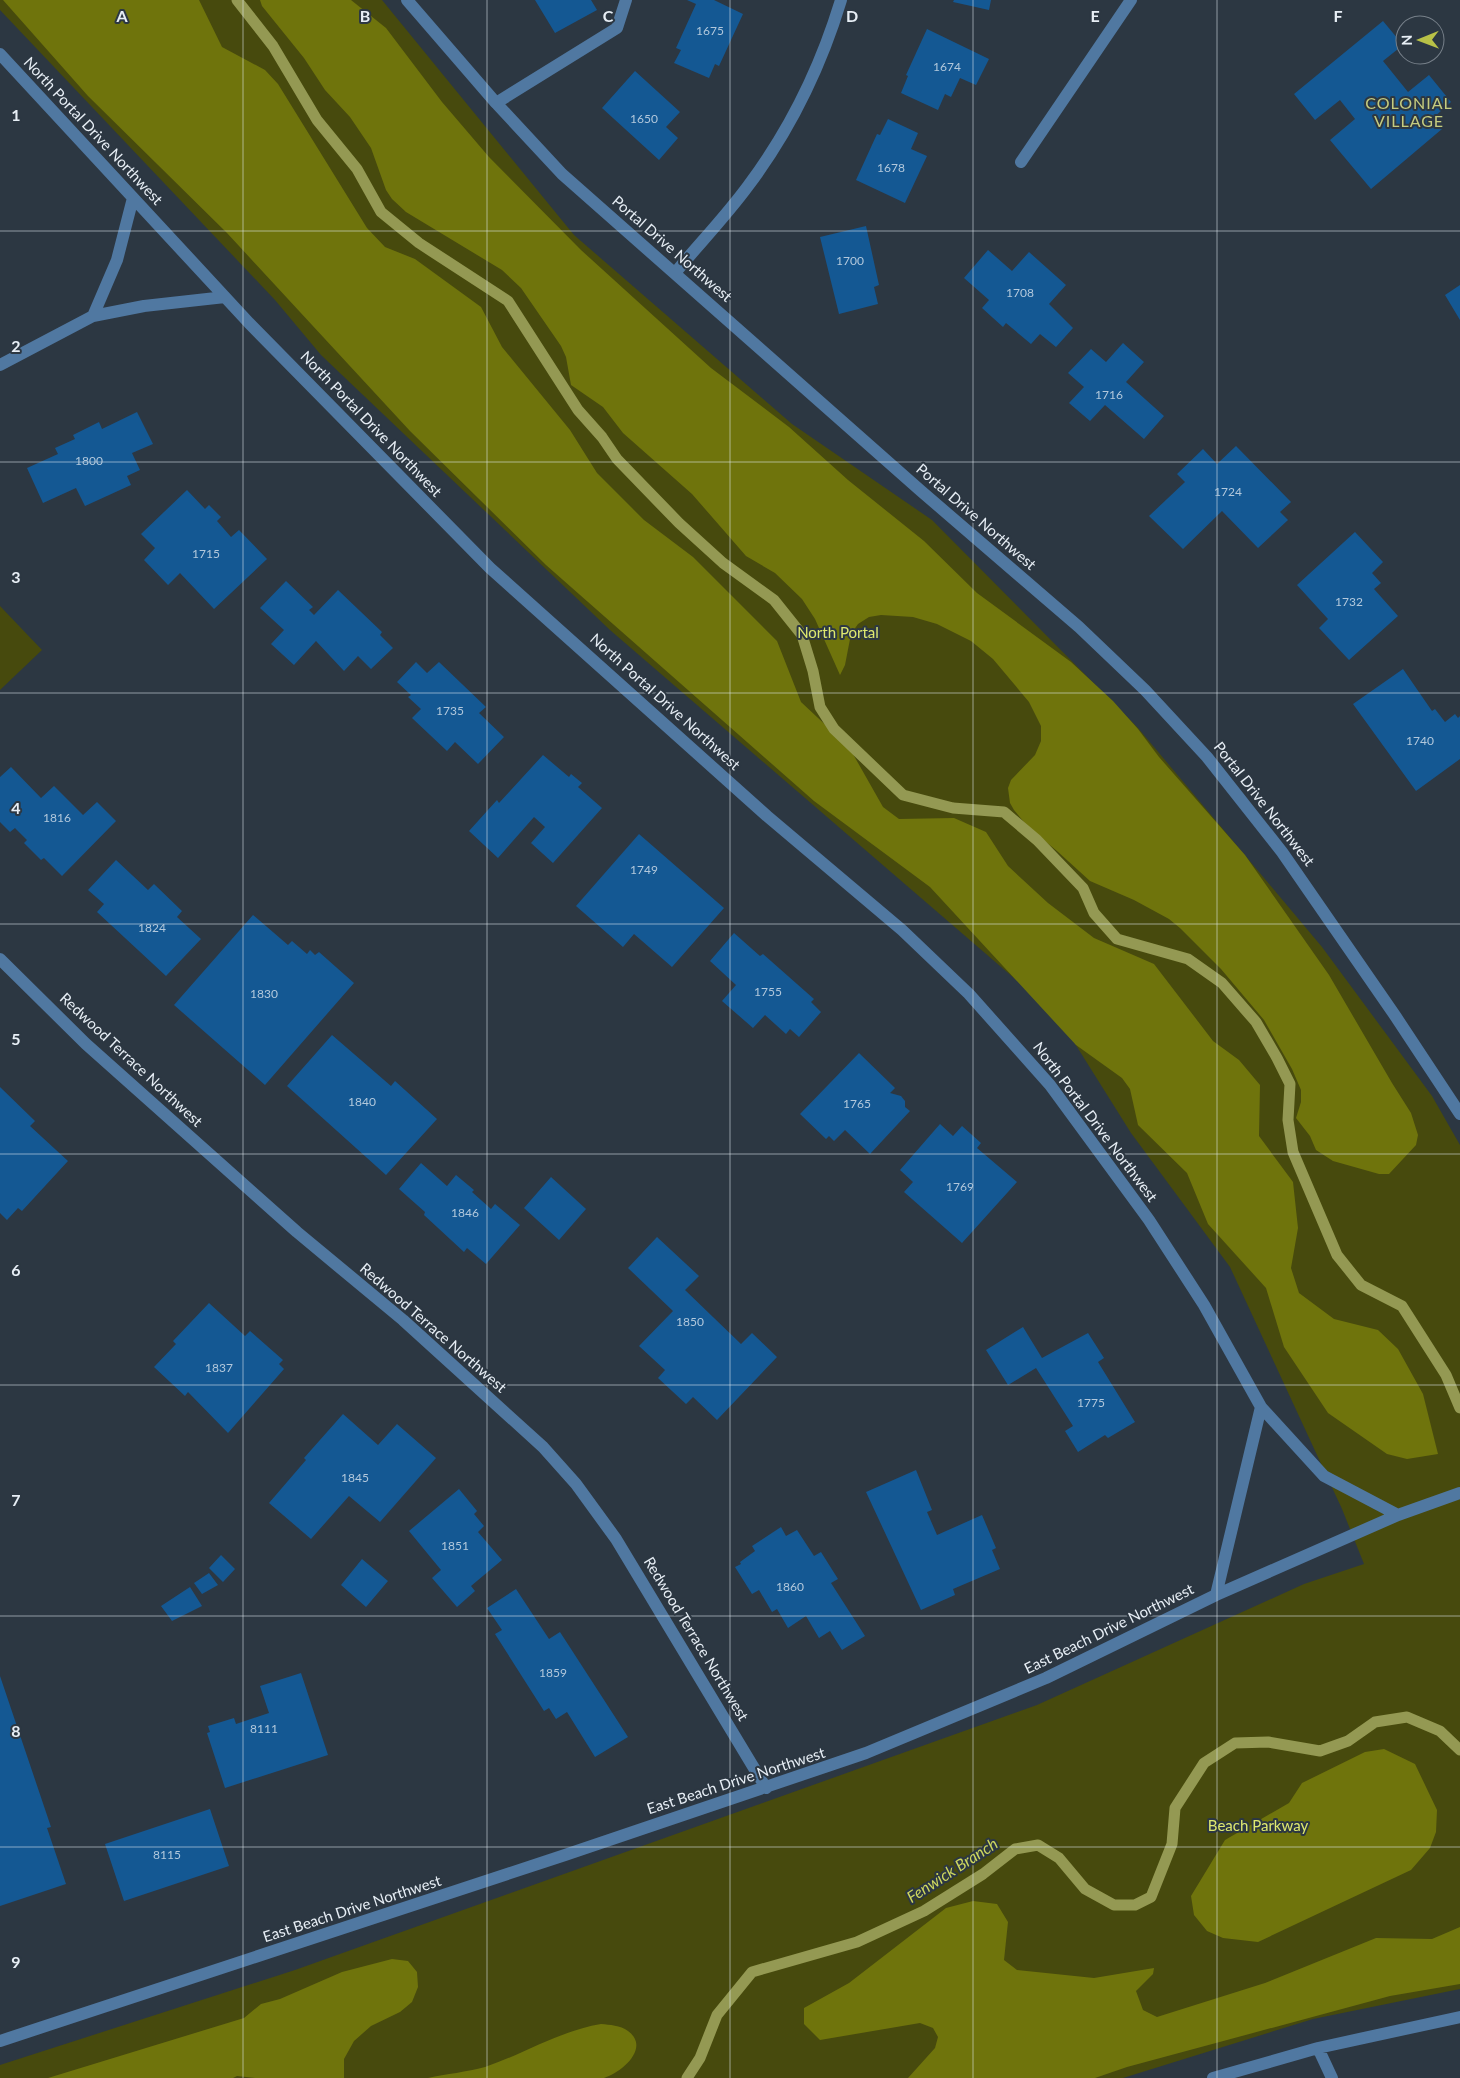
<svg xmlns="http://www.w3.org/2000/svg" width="1460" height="2078" viewBox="0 0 1460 2078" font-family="Lato,sans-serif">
<rect width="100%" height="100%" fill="#2c3742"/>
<path fill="#474a0d" d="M0,0H382L574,235L792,424L932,520L1138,728L1322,947L1432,1096L1460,1145V1989L1313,2019L1123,2078H0V2065L295,1970L1037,1705L1304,1584L1364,1564L1342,1509L1230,1267L1131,1133L1057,1015L610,630L321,355L275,300L0,10Z
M0,606L42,650L0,690Z"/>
<path fill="#6f740c" d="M3,0H199L222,47L265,70L278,84L367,228L385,247L415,259L481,307L502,347L570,430L597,473L644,520L693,557L777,641L801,702L849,747L883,807L899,819L954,818L986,832L1008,866L1048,903L1094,938L1154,964L1213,1041L1239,1060L1260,1085L1259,1136L1293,1182L1298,1228L1291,1268L1299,1293L1334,1319L1378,1330L1398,1349L1423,1394L1438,1454L1407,1459L1387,1454L1328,1413L1284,1347L1266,1288L1208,1224L1187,1173L1138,1125L1130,1089L1122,1078L1076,1045L930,887L814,801L546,565L410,431L227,233L88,96Z
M260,0H351L386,28L442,102L489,157L581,250L711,368L789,427L848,480L924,541L977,593L1071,662L1113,701L1138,729L1159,757L1245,855L1329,975L1392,1083L1411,1113L1418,1135L1416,1145L1389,1174H1379L1333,1161L1316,1150L1310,1136L1296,1118L1301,1102V1090L1292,1069L1264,1020L1221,969L1180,928L1169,919L1134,900L1090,881L1057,851L1029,828L1014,810L1010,803L1008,788L1011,780L1035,755L1041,741V726L1029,702L993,659L971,641L937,624L913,617L881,615L869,617L858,624L851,634L845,665L840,675L815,619L802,599L775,573L746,556L692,494L623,433L603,407L571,385L566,357L561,346L521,288L502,270L406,212L392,199L386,190L371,148L350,117L325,90L304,58L262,6Z
M1384,1749L1415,1764L1437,1810L1436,1832L1430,1848L1411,1870L1258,1942L1223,1938L1207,1931L1194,1915L1191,1896L1225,1840L1289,1803L1302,1783L1365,1752Z
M973,1901L997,1904L1008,1922L1004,1960L1017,1970L1094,1978L1154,1968L1153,1974L1136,1991L1143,2010L1157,2017L1265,1983L1376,1938L1432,1939L1460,1927V1984L1390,1996L1127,2067L1095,2078H908L935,2048L938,2037L933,2028L920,2023L820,2040L804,2024V2008L849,1983L946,1908Z
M392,1959L408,1961L417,1972L418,1987L412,2002L400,2012L371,2026L354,2041L344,2059V2078H255L237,2076L233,2078H48L244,2018L261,2004L280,1999L342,1972Z
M601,2024C610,2025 620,2025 628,2031C651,2048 621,2073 604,2078H428C446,2074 467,2072 485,2067C524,2054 559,2031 601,2024Z"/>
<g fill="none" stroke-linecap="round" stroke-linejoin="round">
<path stroke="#949953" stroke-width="11" d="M237,0L273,46L317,120L357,169L381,212L419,243L508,301L578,410L602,437L617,459L679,523L723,563L774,600L802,635L813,671L820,707L834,729L903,795L953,808L1004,812L1037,840L1083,888L1094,913L1117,939L1188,959L1222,983L1256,1022L1277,1058L1290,1084L1288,1120L1293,1152L1337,1255L1361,1285L1402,1306L1446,1375L1460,1408
M687,2078L700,2058L717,2015L752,1972L857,1942L924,1911L983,1874L1015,1849L1038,1845L1059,1858L1085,1889L1114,1905H1135L1151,1897L1172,1844L1175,1808L1204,1763L1235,1743L1268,1742L1320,1751L1348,1741L1375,1722L1407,1717L1440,1731L1460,1750"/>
</g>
<path fill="#145893" d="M535,0H591L597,10L555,33Z
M687,0H714L743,14L719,66L715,64L709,78L674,63L681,50L676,48L696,4Z
M954,0H991L989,10L953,2Z
M1383,21L1403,45L1383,61L1408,92L1429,75L1451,102L1433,118L1442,129L1371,189L1330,140L1355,119L1340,100L1315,120L1294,94Z
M927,29L989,59L976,85L960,78L951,97L945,94L938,110L901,93L908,76L906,75Z
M635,71L680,112L666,127L678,138L659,160L602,108Z
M888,119L918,133L911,149L927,156L905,203L856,180L877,134L880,135Z
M866,226L879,285L874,287L878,304L839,314L820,237Z
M988,250L1012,271L1029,252L1066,285L1049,304L1073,328L1056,347L1040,334L1031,344L1006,323L1003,327L982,308L989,300L964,278Z
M1460,285V320L1445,295Z
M1123,343L1144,362L1126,382L1164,416L1144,439L1105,405L1090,421L1069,403L1084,387L1068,373L1091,349L1106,362Z
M137,412L153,444L132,453L140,470L127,476L131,485L85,506L76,488L43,503L27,468L58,454L55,448L75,439L73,435L99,422L102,429Z
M1236,446L1291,502L1280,512L1288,520L1258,548L1222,511L1183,549L1149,516L1185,482L1177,474L1203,449L1217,464Z
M187,490L205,509L209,505L221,517L217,521L231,537L239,530L267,559L214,609L180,573L168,585L144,560L155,548L141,534Z
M1355,532L1383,562L1372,573L1381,583L1374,589L1398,616L1349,660L1319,628L1328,619L1297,585Z
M286,581L313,607L309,610L314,615L338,590L382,632L380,635L393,648L371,669L358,656L344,671L316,641L294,665L271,644L284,630L260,608Z
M416,662L427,673L439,662L486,707L479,713L504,737L478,764L455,742L447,751L412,718L421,709L408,697L411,695L397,682Z
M1403,669L1432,711L1435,709L1445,722L1455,714L1458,718L1460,716V759L1416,791L1353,704Z
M543,755L569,777L571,774L582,783L578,787L602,808L553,863L531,843L545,827L534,817L498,858L469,831L497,800L499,803Z
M11,767L41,798L54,786L83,815L97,802L116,821L62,876L44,858L41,860L24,843L27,840L15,828L10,832L0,822V777Z
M639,834L724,908L672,967L634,934L623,947L576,906Z
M116,860L148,890L154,884L182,911L177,917L201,939L166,976L97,912L104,904L88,890Z
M253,915L288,945L292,941L307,954L310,950L315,955L319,952L354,983L265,1085L174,1005Z
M734,933L760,956L763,954L814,999L811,1002L821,1012L799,1037L790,1029L786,1034L765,1015L753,1028L722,1001L736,985L710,961Z
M332,1035L391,1086L395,1081L437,1119L386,1175L287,1086Z
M859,1053L895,1088L890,1093L901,1096L905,1101V1107L910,1111L870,1154L845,1130L834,1141L829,1136L826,1139L800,1114Z
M0,1087L35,1121L30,1126L68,1161L22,1211L18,1208L7,1220L0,1213Z
M940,1124L953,1136L962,1126L981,1143L977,1148L1017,1182L962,1243L904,1192L913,1182L900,1170Z
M421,1163L447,1186L456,1175L474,1190L472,1192L491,1209L495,1204L520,1225L486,1264L467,1248L464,1252L424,1215L425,1212L399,1189Z
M551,1177L586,1209L559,1240L524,1208Z
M657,1237L699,1276L685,1290L741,1344L752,1333L777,1357L717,1420L693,1397L686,1404L658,1378L665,1370L639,1346L673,1311L628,1268Z
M209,1303L245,1336L250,1331L283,1360L279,1364L284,1369L228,1433L188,1392L185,1396L154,1367L176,1344L173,1341Z
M1023,1327L1042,1358L1088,1333L1104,1358L1098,1362L1135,1422L1108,1438L1105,1435L1078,1452L1065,1431L1073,1426L1036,1368L1008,1385L986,1350Z
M343,1414L378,1445L397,1424L436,1458L380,1522L349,1496L311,1539L269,1503L306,1460L304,1458Z
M916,1470L932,1510L927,1512L937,1535L982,1515L996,1548L992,1550L1000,1569L953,1589L955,1595L921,1610L866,1492Z
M459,1489L477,1511L474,1514L484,1526L478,1532L502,1560L471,1586L475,1591L457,1607L432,1578L441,1570L409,1531Z
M781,1527L786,1536L797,1530L814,1556L821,1552L838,1579L831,1583L865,1636L842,1650L830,1631L819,1638L806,1616L788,1628L777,1609L772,1612L759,1590L752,1594L735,1567L741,1564L740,1562L755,1551L752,1546Z
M221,1555L235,1569L223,1582L209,1568Z
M362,1559L388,1581L366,1607L341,1585Z
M209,1573L218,1585L202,1594L194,1583Z
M190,1587L202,1606L172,1621L161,1606Z
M516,1589L549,1639L560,1632L628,1737L595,1757L567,1712L556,1719L549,1708L544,1711L495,1634L502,1630L487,1608Z
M301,1673L328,1755L225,1788L207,1733L210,1732L208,1726L234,1718L236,1724L269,1713L260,1686Z
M0,1676L51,1827L47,1828L66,1884L0,1906Z
M210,1809L229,1866L124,1901L105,1844Z"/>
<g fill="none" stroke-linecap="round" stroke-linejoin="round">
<path stroke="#5078a1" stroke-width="12" d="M407,0L496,103L562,174L921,491L1079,627L1145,690L1207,757L1282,852L1396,1017L1460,1114
M0,54L249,323L490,568L767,816L902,930L969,994L1050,1085L1149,1220L1204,1305L1261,1407L1324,1476L1398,1515
M496,103L617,28L626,0
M1021,162L1131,0
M675,273C699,244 726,216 748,186C790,130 821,66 841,0
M93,316L117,260L133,198
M0,365L93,316L144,306L225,297
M0,959L86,1044L297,1232L403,1320L543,1447L576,1484L616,1539L766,1788
M1216,1595L1261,1407
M0,2041L565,1855L866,1753L1046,1678L1216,1595L1398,1515L1460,1493
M1318,2048L1332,2078
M1213,2078L1318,2048L1460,2017"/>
</g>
<path fill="none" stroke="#e7eef5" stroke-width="1" stroke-opacity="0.55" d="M243,0V2078M487,0V2078M730,0V2078M973,0V2078M1217,0V2078M0,231H1460M0,462H1460M0,693H1460M0,924H1460M0,1154H1460M0,1385H1460M0,1616H1460M0,1847H1460"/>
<g text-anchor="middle" stroke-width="4" stroke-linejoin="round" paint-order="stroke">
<g font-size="12" fill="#b2c8dc">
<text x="710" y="35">1675</text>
<text x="947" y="71">1674</text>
<text x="644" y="123">1650</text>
<text x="891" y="172">1678</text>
<text x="850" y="265">1700</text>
<text x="1020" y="297">1708</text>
<text x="1109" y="399">1716</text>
<text x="89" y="465">1800</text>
<text x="1228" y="496">1724</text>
<text x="206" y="558">1715</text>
<text x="1349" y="606">1732</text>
<text x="450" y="715">1735</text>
<text x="1420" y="745">1740</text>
<text x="57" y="822">1816</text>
<text x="644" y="874">1749</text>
<text x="152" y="932">1824</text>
<text x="768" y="996">1755</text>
<text x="264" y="998">1830</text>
<text x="362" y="1106">1840</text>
<text x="857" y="1108">1765</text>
<text x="960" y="1191">1769</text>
<text x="465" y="1217">1846</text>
<text x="690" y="1326">1850</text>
<text x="219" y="1372">1837</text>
<text x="1091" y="1407">1775</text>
<text x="355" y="1482">1845</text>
<text x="455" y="1550">1851</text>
<text x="790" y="1591">1860</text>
<text x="553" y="1677">1859</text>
<text x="264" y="1733">8111</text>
<text x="167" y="1859">8115</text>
</g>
<g font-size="15" fill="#e7eef5" stroke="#2c3742">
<text transform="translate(93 131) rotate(47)" y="5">North Portal Drive Northwest</text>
<text transform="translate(672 249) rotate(41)" y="5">Portal Drive Northwest</text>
<text transform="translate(371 424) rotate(46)" y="5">North Portal Drive Northwest</text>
<text transform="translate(976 517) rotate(41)" y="5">Portal Drive Northwest</text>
<text transform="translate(665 702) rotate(42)" y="5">North Portal Drive Northwest</text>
<text transform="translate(1264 804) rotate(52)" y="5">Portal Drive Northwest</text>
<text transform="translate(131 1060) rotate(43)" y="5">Redwood Terrace Northwest</text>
<text transform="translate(1095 1122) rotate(53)" y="5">North Portal Drive Northwest</text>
<text transform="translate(433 1328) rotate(41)" y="5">Redwood Terrace Northwest</text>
<text transform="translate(1109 1629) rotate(-26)" y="5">East Beach Drive Northwest</text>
<text transform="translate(696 1639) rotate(59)" y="5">Redwood Terrace Northwest</text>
<text transform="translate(736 1781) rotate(-18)" y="5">East Beach Drive Northwest</text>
<text transform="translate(352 1909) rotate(-18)" y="5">East Beach Drive Northwest</text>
</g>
<g font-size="15" fill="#dfe96f" stroke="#2c3742">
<text x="838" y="638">North Portal</text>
<text x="1258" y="1831">Beach Parkway</text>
</g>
<g font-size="16" letter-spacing="1" fill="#c5cc7f" stroke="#2c3742">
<text x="1409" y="109">COLONIAL<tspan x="1409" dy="18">VILLAGE</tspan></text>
</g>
<g font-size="16" font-style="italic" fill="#cfd85e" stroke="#2c3742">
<text transform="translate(952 1870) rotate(-33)" y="6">Fenwick Branch</text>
</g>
</g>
<g font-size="16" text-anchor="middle" font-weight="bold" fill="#e7eef5" stroke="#2c3742" stroke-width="4" stroke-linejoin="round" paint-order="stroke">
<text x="122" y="22">A</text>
<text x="365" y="22">B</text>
<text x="608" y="22">C</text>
<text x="852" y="22">D</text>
<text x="1095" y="22">E</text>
<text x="1338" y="22">F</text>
<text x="16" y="121">1</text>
<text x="16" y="352">2</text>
<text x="16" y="583">3</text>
<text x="16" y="814">4</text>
<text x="16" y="1045">5</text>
<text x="16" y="1276">6</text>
<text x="16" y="1506">7</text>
<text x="16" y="1737">8</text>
<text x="16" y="1968">9</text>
</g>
<g transform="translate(1420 40) rotate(269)"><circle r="24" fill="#2c3742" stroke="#77808a"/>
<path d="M0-4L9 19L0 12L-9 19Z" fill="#b8c147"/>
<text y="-8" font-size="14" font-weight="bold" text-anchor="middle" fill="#e7eef5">N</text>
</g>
</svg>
